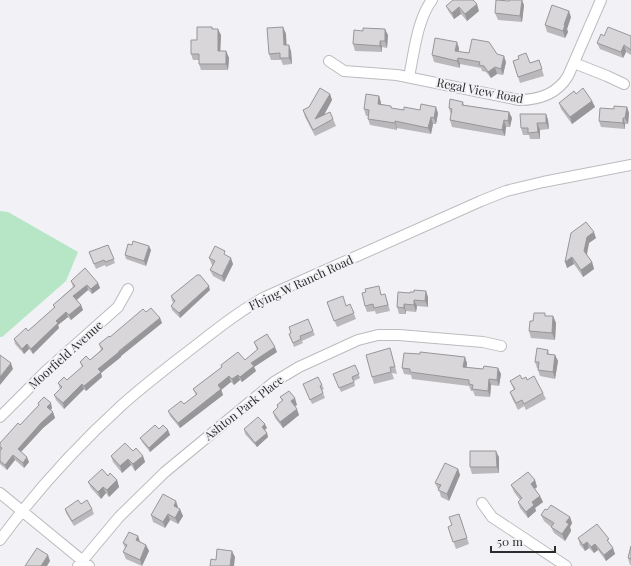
<svg xmlns="http://www.w3.org/2000/svg" width="631" height="566" viewBox="0 0 631 566" font-family="'Playfair Display',serif">
<rect width="100%" height="100%" fill="#f2f1f5"/>
<path fill="#b6e6c6" d="M0,211L8,212L78,252L66,281L2,337H0Z"/>
<g fill="none" stroke-linecap="round" stroke-linejoin="round">
<g stroke="#bcbcbf" stroke-width="12">
<path id="minor" d="M329,61L344,71L397,75L519,100C540,100 557,94 568,76L601,0
M574,63L607,76L624,84
M409,77C414,53 417,20 432,0
M0,417L46,371L118,307L128,289
M0,493L89,566
M482,503L492,517L566,566
M0,540C36,491 77,446 122,405C142,387 164,370 186,353C212,333 236,313 265,297L481,201L506,191L543,182L631,165
M78,566L119,517L165,472L274,382L299,367L358,340L378,335H399L483,342L501,346"/>
</g>
<use href="#minor" stroke="#fff" stroke-width="10"/>
</g>
<path fill="#bab8bb" d="M524,5L522,22L498,20L495,13Z
M446,6L479,11L467,21L461,14L454,19L449,12Z
M571,17L567,29L568,32L565,38L547,32L545,25Z
M212,27L213,29L221,35L220,51H226L229,58L228,70H201L199,64V60H193L191,54L197,40Z
M283,27L286,34V45L291,51L292,64L283,65L281,60H271L269,54Z
M388,35L387,48L382,47V52L355,51L353,44Z
M604,36H631V55L626,52L623,58L600,49L597,43Z
M459,48L458,52L469,53L497,54L506,62L503,75L497,74L491,78L486,72L482,71L481,68L460,64V68L434,62L432,55Z
M539,60L544,76L520,83L513,61L530,63Z
M330,94L332,100L324,115L333,119L336,126L315,136L305,117L303,110L309,107Z
M576,94L592,101L595,107L572,124L561,109L559,103Z
M379,96L381,103V104L392,108L404,110L438,113L436,124H433L431,134L397,128V130L370,125L368,119V116H366L364,109Z
M463,102L464,105L509,112L512,118L510,127H506L505,136L452,127L450,120L451,115L449,108Z
M627,107L629,113L628,124H625V129L601,127L599,121L614,109Z
M546,114L548,120L549,129L540,130V139H530L529,135H523L521,128Z
M571,233L596,238L589,243L587,255L592,262L594,269L583,277L574,264L567,268Z
M108,245L115,263L106,267L105,265L96,269L89,252Z
M132,245L151,250L146,266L126,259L125,255Z
M227,256L233,264L224,282L213,276L210,270L213,265H212L209,258Z
M71,281L98,283L100,288L92,294L88,290L77,300L81,305L83,310L71,320L68,317L58,325L59,328L33,354L29,349L24,354L15,344L14,339L28,331L54,308L53,305L73,287Z
M210,290L180,318L172,310L171,306L174,303L172,301L171,296Z
M381,292V295L387,300L390,311L376,314L375,311L367,312L365,306Z
M414,292L428,297V307L417,306L416,312L406,311V314H399L397,307L410,293Z
M327,302L346,306L350,304L356,319L337,327Z
M146,312L160,318L162,323L121,356V357L101,373L102,377L86,391L84,389L64,409L56,400L54,395L60,389L58,383L67,380L82,367L80,362L90,360L101,350L99,344L110,337Z
M546,316H553L556,323L555,340L531,338L529,331L533,321Z
M313,331L315,335L302,341L303,343L294,347L289,334Z
M254,342L277,352L254,367L256,371L242,382L240,380L234,385L231,382L221,389L223,395L180,428L170,416L168,411L184,404L196,395L193,389L222,367L221,365L245,360L257,350Z
M548,350L549,354L555,355L558,361L555,379L540,376L538,370V368H537L535,362Z
M420,354L467,363L466,368L483,369L498,368L501,374L499,386L491,385L490,397L475,396L473,391H471L469,386L412,379L411,375L404,374L402,368Z
M392,355L397,374L392,373L394,379L374,384L372,377Z
M355,365L360,378L354,381L355,386L341,392L333,374Z
M522,379L527,380L543,393L546,399L526,410L524,406L518,410L512,398L510,392L514,390L510,381Z
M303,384L322,385L324,389L322,390L325,398L312,404Z
M280,397L297,405L295,406L299,415L283,428L275,418L273,412L278,408L277,405L282,401Z
M38,403L52,408L51,410L53,412L55,418L43,428L21,452L29,462L24,468L15,460L7,470L0,464V443L20,425L38,406Z
M267,428L265,430L267,433L268,437L257,447L245,434L244,429Z
M159,429L168,430L170,435L150,452L142,442L140,438Z
M133,451L143,456L145,462L135,471L131,465L122,473L113,462L111,456Z
M499,457V473L472,474L470,467Z
M458,469L460,475L449,501L441,497L439,490L438,489L435,483Z
M108,476L117,480L119,487L109,497L106,493L101,499L91,488L88,482Z
M535,480L537,487L535,489L540,496L543,502L535,508L536,511L528,518L520,508L518,502L520,500L514,492L511,485Z
M81,504L92,509L94,514L74,526L66,513L65,509Z
M178,507V508L183,516L178,524L170,520L165,528L153,522L151,515Z
M547,510L570,517L572,523L570,527L571,531L565,541L554,533L551,527L544,521L541,515Z
M459,514L469,544L456,549L448,527L452,525Z
M138,536L140,542L146,545L149,551L142,566L126,559L123,552L125,548L123,543Z
M578,538L611,545L615,554L606,561L598,550L594,553L589,548L585,551L580,545Z
M631,546V565H630L628,558Z"/>
<path fill="#979698" d="M522,0L524,5L522,22L520,16Z
M477,4L479,11L467,21L465,14Z
M459,7L461,14L454,19L452,13Z
M569,11L571,17L567,29L568,32L565,38L563,31L564,25Z
M283,27L286,34L287,52L284,45Z
M218,29L221,35L220,58L218,51Z
M385,29L388,35L387,48L385,41Z
M380,41L382,47V52L380,46Z
M457,42L459,48L458,58L455,51Z
M289,45L291,51L292,64L289,58Z
M624,45L626,52L623,58L621,52Z
M226,51L229,58L228,70L226,64Z
M504,56L506,62L503,75L501,69Z
M458,58L460,64V68L457,61Z
M495,67L497,74L491,78L488,72Z
M330,94L332,100L318,126L315,119Z
M379,96L381,103L380,110L378,104Z
M592,101L595,107L572,124L570,117Z
M436,107L438,113L436,124L434,118Z
M627,107L629,113L628,124L625,118Z
M509,112L512,118L510,127L508,121Z
M546,114L548,120L549,129L546,123Z
M431,117L433,124L431,134L428,128Z
M623,118L625,124V129L623,123Z
M504,120L506,127L505,136L502,130Z
M395,121L397,128V130L395,123Z
M537,123L540,130V139L538,132Z
M594,232L596,238L589,243L586,257L584,251L587,237Z
M149,246L151,250L146,266L144,261Z
M572,257L574,264L567,268L565,262Z
M231,258L233,264L224,282L222,276Z
M592,262L594,269L583,277L581,270Z
M98,283L100,288L92,294L91,289Z
M87,285L88,290L75,301L73,296Z
M209,286L210,290L180,318L179,313Z
M426,291L428,297V307L425,301Z
M414,300L417,306L416,312L414,305Z
M404,304L406,311V314L404,308Z
M81,305L83,310L71,320L69,315Z
M66,312L68,317L58,325L59,328L33,354L31,349L56,321Z
M553,316L556,323L555,340L552,333Z
M160,318L162,323L121,356V357L101,373L102,377L86,391L84,386L98,369Z
M27,344L29,349L24,354L22,349Z
M275,347L277,352L254,367L256,371L242,382L240,377L251,363Z
M555,355L558,361L555,379L553,372Z
M465,357L467,363L466,374L463,367Z
M11,363L13,369L0,385V377Z
M498,368L501,374L499,386L497,380Z
M238,375L240,380L234,385L232,379Z
M229,376L231,382L220,391L218,385Z
M489,379L491,385L490,397L488,391Z
M82,384L84,389L64,409L63,403Z
M221,389L223,395L180,428L178,423Z
M295,398L297,405L293,407L291,401Z
M51,403L52,408L49,412L47,407Z
M297,409L299,415L283,428L280,422Z
M53,412L55,418L43,428L19,454L18,449L41,423Z
M265,424L267,428L263,431L262,427Z
M168,430L170,435L150,452L149,448Z
M267,433L268,437L257,447L255,443Z
M496,451L499,457V473L497,467Z
M13,455L15,460L7,470L5,465Z
M143,456L145,462L135,471L133,464Z
M27,457L29,462L24,468L23,463Z
M128,459L131,465L122,473L120,466Z
M458,469L460,475L449,501L447,494Z
M117,480L119,487L109,497L107,490Z
M535,480L537,487L533,490L531,484Z
M103,487L106,493L101,499L98,492Z
M540,496L543,502L535,508L536,511L528,518L526,512L532,502Z
M176,501L178,507L176,512L174,506Z
M180,509L183,516L178,524L175,518Z
M168,514L170,520L165,528L163,522Z
M570,517L572,523L570,527L571,531L565,541L562,534L566,522Z
M138,536L140,542L138,547L136,540Z
M587,542L589,548L585,551L583,545Z
M595,544L598,550L594,553L591,547Z
M146,545L149,551L142,566L140,560Z
M613,548L615,554L606,561L604,555Z
M232,551L235,557L234,566H230Z
M48,555L50,561L47,566H41Z"/>
<path fill="#d8d6d9" stroke="#979698" d="M453,0H473L477,4L465,14L459,7L452,13L446,6Z
M496,0L509,1V0H522L520,16L495,13Z
M552,5L569,11L564,25H565L563,31L545,25Z
M197,27H212V29H218V51H226V64H199V54H191V40H197Z
M283,27L284,45H289V58H280V53L269,54L267,28Z
M608,27L631,36V50L624,45L621,52L597,43L601,34L604,36Z
M363,28L385,29V41H380V46L353,44L354,30L363,31Z
M435,38L457,42L455,51L469,53L472,39L489,42L497,54L504,56L501,69L495,67L488,72L484,66L479,65L480,62L458,58L457,61L432,55Z
M526,53L530,63L539,60L542,69L518,77L513,61L519,59L518,56Z
M320,88L330,94L315,119L330,112L333,119L313,130L303,110L309,107Z
M583,88L592,101L570,117L559,103L574,91L576,94Z
M366,94L379,96L378,104L391,106V108L404,110V107L420,110L421,104L436,107L434,118L431,117L428,128L395,121V123L368,119L369,110L364,109Z
M450,99L463,102L462,105L509,112L508,121L504,120L502,130L450,120L452,109L449,108Z
M614,106L627,107L625,118H623V123L599,121L600,108L614,109Z
M520,114H546V123H537L538,132L528,133V128H521Z
M586,222L594,232L587,237L584,251L592,262L581,270L572,257L565,262L571,233Z
M133,241L149,246L144,261L125,255L128,244L132,245Z
M108,245L114,259L105,262L104,260L94,264L89,252Z
M215,246L225,251L224,254L231,258L222,276L210,270L215,261L209,258Z
M85,268L98,283L91,289L87,285L73,296L81,305L69,315L66,312L56,321L58,323L31,349L27,344L22,349L14,339L26,328L28,331L55,307L53,305L75,286L71,281Z
M197,275H200L209,286L179,313L171,306L175,301L171,296Z
M379,286L381,295L385,294L388,305L374,308L373,304L365,306L362,293L366,292L365,289Z
M414,290L426,291L425,301L414,300V305L404,304V308L397,307L398,292L410,293V292H414Z
M343,296L346,306L350,304L354,313L334,321L327,302Z
M151,308L160,318L119,351V352L98,369L101,372L84,386L82,384L63,403L54,395L62,387L58,383L64,377L67,380L83,366L80,362L86,356L90,360L103,349L99,344L109,336L110,337L143,309L146,312Z
M534,313H545V316H553L552,333L529,331L530,321H533Z
M308,319L313,331L300,336L301,339L293,343L289,334L291,333L289,327Z
M267,334L275,347L251,363L254,366L240,377L238,375L232,379L229,376L218,385L221,389L178,423L168,411L181,401L184,404L197,394L193,389L222,367L221,365L238,352L245,360L258,349L254,342Z
M390,348L395,367H390L391,372L372,377L366,355Z
M537,348L548,350L547,354L555,355L553,372L538,370L539,362H535Z
M420,352L465,357L463,367L483,369L484,366L498,368L497,380L489,379L488,391L472,389L473,385L469,384V380L410,372V369L402,368L404,353L420,354Z
M0,355L11,363L0,377Z
M355,365L359,374L352,377L354,382L339,388L333,374Z
M520,375L522,379L526,377L527,380L534,376L543,393L524,404L522,400L516,403L510,392L515,389L510,381Z
M318,377L322,385L320,386L323,393L310,400L303,384Z
M289,391L295,398L291,401L297,409L280,422L273,412L278,407L277,405L283,400L280,397Z
M44,397L51,403L47,407L53,412L41,423L18,449L27,457L23,463L13,455L5,465L0,461V451L2,448L0,447V443L18,423L20,425L39,405L38,403Z
M258,417L265,424L262,427L267,433L255,443L244,429Z
M155,425L159,429L163,425L168,430L149,448L140,438Z
M125,443L133,451L136,448L143,456L133,464L128,459L120,466L111,456Z
M470,451H496L497,467H470Z
M445,463L458,469L447,494L438,490L441,485L435,483Z
M102,469L108,476L110,473L117,480L107,490L103,487L98,492L88,482Z
M528,472L535,480L531,484L540,496L532,502L534,505L526,512L518,502L522,498L511,485Z
M163,494L176,501L174,506L180,509L175,518L168,514L163,522L151,515Z
M78,500L81,504L87,500L92,509L72,521L65,509Z
M551,505L570,517L566,522L569,524L562,534L551,527L554,523L541,515L545,509L547,510Z
M459,514L467,538L453,542L448,527L452,525L449,517Z
M597,524L609,539L607,540L613,548L604,555L595,544L591,547L587,542L583,545L578,538Z
M129,532L138,536L136,540L146,545L140,560L123,552L127,545L123,543Z
M631,546V559L628,558Z
M37,548L48,555L41,566H25Z
M217,549L232,551L230,566H210L211,559L216,560Z"/>
<g text-anchor="middle" stroke-width="4" stroke-linejoin="round" paint-order="stroke">
<g font-size="12" fill="#2d2d2e" stroke="#f2f1f5">
<text transform="translate(480 91) rotate(11)" y="4">Regal View Road</text>
<text transform="translate(301 283) rotate(-25)" y="4">Flying W Ranch Road</text>
<text transform="translate(66 355) rotate(-42)" y="4">Moorfield Avenue</text>
<text transform="translate(244 408) rotate(-38)" y="4">Ashton Park Place</text>
</g>
</g>
<path d="M491 546v6h64v-6" fill="none" stroke="#2d2d2e" stroke-width="2"/>
<text x="497" y="546" font-size="12" fill="#2d2d2e" stroke="#f2f1f5" stroke-width="3" paint-order="stroke">50 m</text>
</svg>
